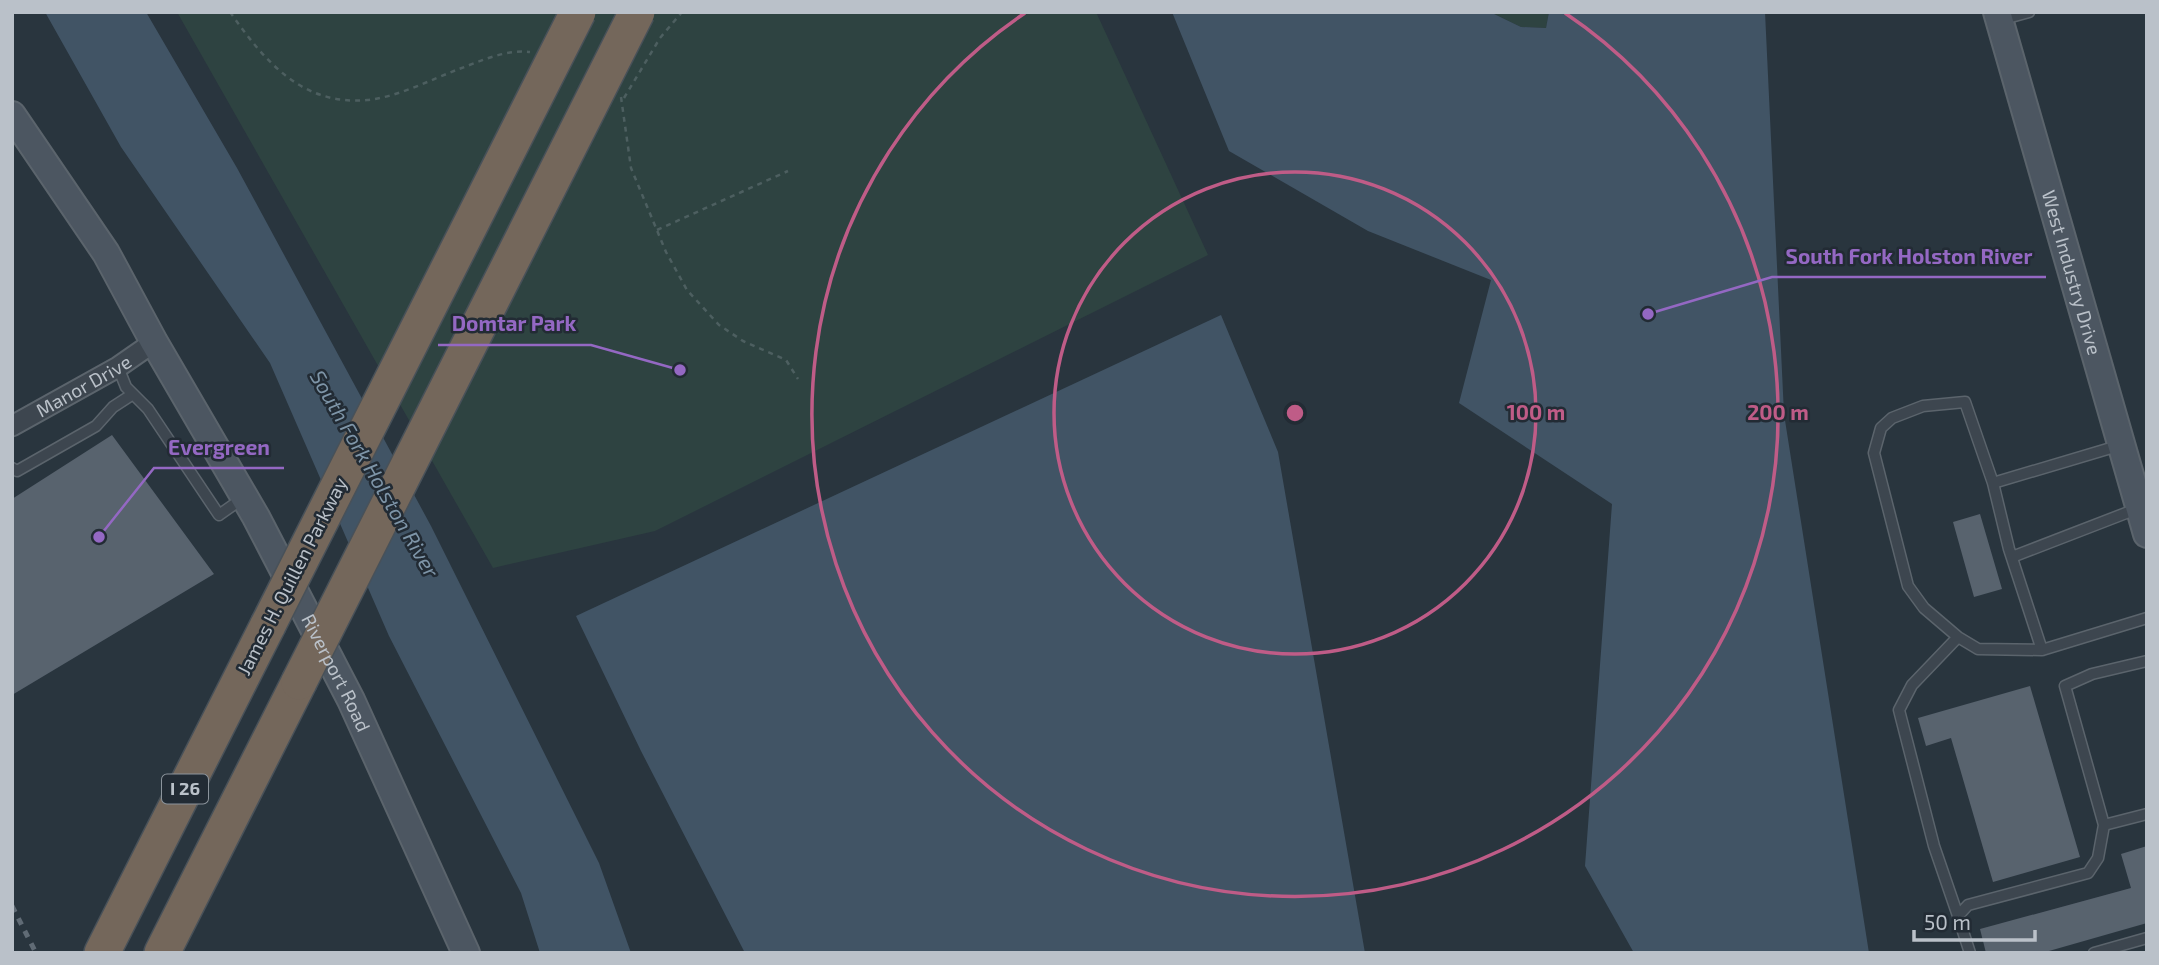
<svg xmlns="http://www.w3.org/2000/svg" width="2159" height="965" viewBox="0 0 2159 965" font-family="'Exo 2',sans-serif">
<rect width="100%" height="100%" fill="#29353e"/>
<path fill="#2e4341" d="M177,12H1096L1208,255L655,531L493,568Z
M1490,12H1549L1546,28L1521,27Z"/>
<path fill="#415465" d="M45,12H146L237,168L431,526L599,863L631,953H540L521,893L389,636L270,363L121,147Z
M1172,12H1490L1521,27L1546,28L1549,12H1765L1784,414L1869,953H1634L1585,866L1612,504L1459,403L1491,280L1368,231L1229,151Z
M1221,315L1278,452L1365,953H745L641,751L576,616Z"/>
<path fill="#58636e" d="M112,435L214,574L12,695V499Z
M1980,514L2002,589L1974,597L1953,522Z
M2030,686L2080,857L1993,882L1951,738L1926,746L1918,718Z
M2147,846V923L2042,953H1986L1980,929L2131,888L2121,854Z"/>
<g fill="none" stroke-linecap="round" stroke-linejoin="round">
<g stroke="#5b646c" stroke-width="13">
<path id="service" d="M2000,20L2029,12
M118,367L126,387L148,409L219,515L243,498
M2121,445L1993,483L2009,549L2042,650L2147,618
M12,468L17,471L96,426L113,407L133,394
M1993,483L1965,402L1923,406L1892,418L1881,428L1874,453L1908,586L1924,608L1958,637L1978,649L2042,650
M2012,557L2139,508
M1958,637L1912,685L1899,710L1934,846L1958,916
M2147,661L2092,674L2065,686L2104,825L2147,814
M1970,953L1958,916L1968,905L2088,873L2098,858L2104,825
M2094,953L2147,938"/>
</g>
<g stroke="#5b646c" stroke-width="23">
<g id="minor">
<path id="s1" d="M12,426L118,367L154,342"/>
</g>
</g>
<g stroke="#5b646c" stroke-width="30">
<g id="secondary">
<path id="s2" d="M1997,12L2147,534"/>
<path id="s3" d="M12,115L106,253L154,342L256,517L351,700L466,953"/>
</g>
</g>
<g stroke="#485159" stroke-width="38">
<path id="motorway" d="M102,953L268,625
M162,953L299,682"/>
</g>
<path stroke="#4d5f60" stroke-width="2.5" stroke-dasharray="5 5" stroke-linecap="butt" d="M230,12C264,60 301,106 367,100C398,97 430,80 459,69C481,61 506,49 530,52
M542,13V12
M621,97L631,168L666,252L687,290L719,325L743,341L786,360L798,379
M624,98L660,38L682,12
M657,230L788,171"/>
<use href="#service" stroke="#3d464f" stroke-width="10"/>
<use href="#minor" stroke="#3d464f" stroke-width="19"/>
<use href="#secondary" stroke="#4c5661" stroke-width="26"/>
<use href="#motorway" stroke="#74675b" stroke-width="35"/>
<path stroke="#606b75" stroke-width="5" stroke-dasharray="7 7" stroke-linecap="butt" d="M12,906L36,953"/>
<g stroke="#485159" stroke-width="38" stroke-linecap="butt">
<path id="motorway-bridge" d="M268,625L578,12
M299,682L637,12"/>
</g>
<use href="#motorway-bridge" stroke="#74675b" stroke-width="35"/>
</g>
<g fill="none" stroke="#bf5c87" stroke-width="3.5">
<circle cx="1295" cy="413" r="241"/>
<path d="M1565 13A483 483 0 1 1 1025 13"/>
</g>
<g text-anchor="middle" stroke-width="5" stroke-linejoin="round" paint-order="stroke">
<rect fill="#222b34" stroke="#8c949c" stroke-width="2" x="162" y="774.5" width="46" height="29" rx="5"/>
<g font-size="18" font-weight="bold" fill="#bac1c9">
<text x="185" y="795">I 26</text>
</g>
<g font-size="19" fill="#bac1c9" stroke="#222b34">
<text dy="7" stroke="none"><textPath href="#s2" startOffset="271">West Industry Drive</textPath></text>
<text dy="7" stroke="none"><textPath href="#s1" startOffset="82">Manor Drive</textPath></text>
<text transform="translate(292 576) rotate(-63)" y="7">James H. Quillen Parkway</text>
<text dy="7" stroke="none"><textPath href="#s3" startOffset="646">Riverport Road</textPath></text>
</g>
<g font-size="21" font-style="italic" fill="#7e95a8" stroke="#222b34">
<text transform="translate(374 474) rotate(60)" y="7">South Fork Holston River</text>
</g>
</g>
<circle cx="1295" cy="413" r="10" fill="#bf5c87" stroke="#222b34" stroke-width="3.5"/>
<g font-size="21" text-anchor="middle" font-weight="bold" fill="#bf5c87" stroke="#222b34" stroke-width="5" stroke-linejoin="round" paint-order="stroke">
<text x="1536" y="420">100 m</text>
<text x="1778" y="420">200 m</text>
</g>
<path fill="none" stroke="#9468c3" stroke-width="2.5" d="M1648 314L1772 277H2046M680 370L591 345H438M99 537L154 468H284"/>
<g fill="#9468c3" stroke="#222b34" stroke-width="2.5">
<circle cx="1648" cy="314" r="7"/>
<circle cx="680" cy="370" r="7"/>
<circle cx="99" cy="537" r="7"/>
</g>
<g font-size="21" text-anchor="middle" font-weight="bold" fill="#9468c3" stroke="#222b34" stroke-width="5" stroke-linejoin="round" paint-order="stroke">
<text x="1909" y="264">South Fork Holston River</text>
<text x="514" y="331">Domtar Park</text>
<text x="219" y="455">Evergreen</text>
</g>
<rect width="2159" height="965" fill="none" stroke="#bac1c9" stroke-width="28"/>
<path d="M1914 930v10h121v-10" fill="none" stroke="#bac1c9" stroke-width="3.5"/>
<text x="1924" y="930" font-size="21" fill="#bac1c9" stroke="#222b34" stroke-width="5" paint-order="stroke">50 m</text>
</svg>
